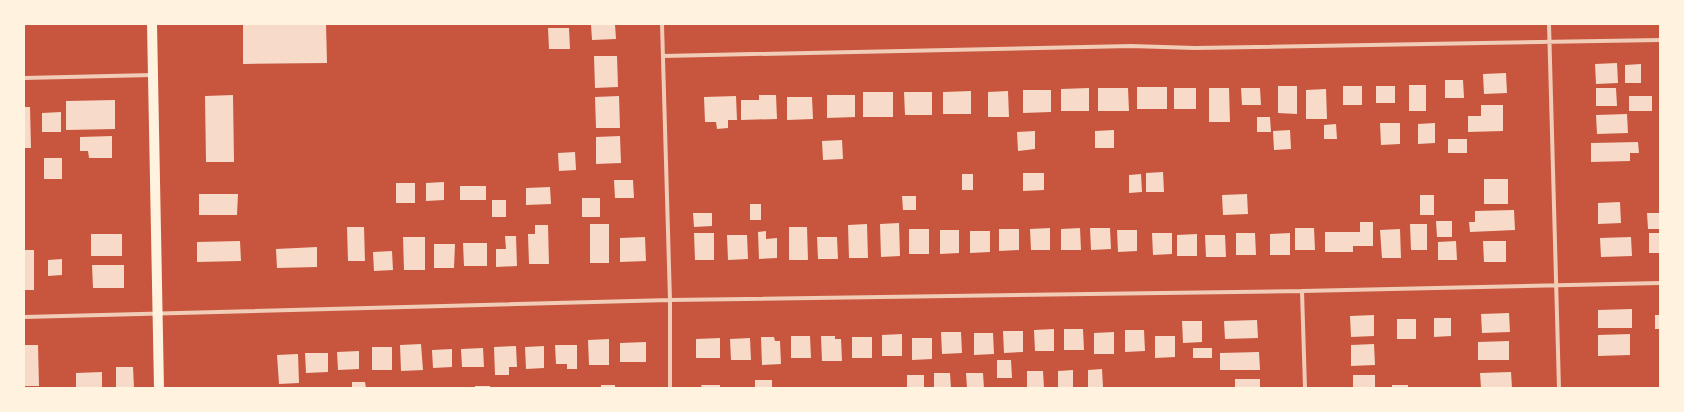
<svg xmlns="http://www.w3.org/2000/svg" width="1684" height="412" viewBox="0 0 1684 412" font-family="'Archivo Narrow',sans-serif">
<rect width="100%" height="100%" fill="#c8553d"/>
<path fill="#f7dbc8" d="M243,24H326L327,63L243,64Z
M591,24H615L616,39L592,40Z
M548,28H569L570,49H549Z
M594,56H617L618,87L595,88Z
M1617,63L1618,83L1596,84L1595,64Z
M1641,64V83H1625V65Z
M1506,73L1507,93L1484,94L1483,74Z
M1445,80H1463L1464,98H1445Z
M1409,85H1426V111H1409Z
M1278,86H1297V114L1278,113Z
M1343,86H1362V105H1343Z
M1376,86H1395V103H1376Z
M1137,87H1167V109H1137Z
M1089,88V111H1061V89Z
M1098,88H1128L1129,111H1098Z
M1174,88H1196V109H1174Z
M1209,88H1229L1230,122H1209Z
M1241,88H1260L1261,105H1242Z
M1596,88H1616L1617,106H1596Z
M1326,89L1327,119H1306V90Z
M1023,90H1051V112L1023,113Z
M971,91V114H943V92Z
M1008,91L1009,117H988V92Z
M863,92H893V117H863Z
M904,92H932V115H905Z
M233,95L234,162H206L205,96Z
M759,95H776L777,119L741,120V100H759Z
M827,95H855V117L827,118Z
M619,96L620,128H596L595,97Z
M736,96L737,120H728V128L717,129L716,122H705L704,97Z
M1629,96H1652V111H1629Z
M787,97H812L813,119L787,120Z
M115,100V129L66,130V101Z
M1481,105H1503V131L1468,132V116H1481Z
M24,107H30L31,148H24Z
M61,112V132H42V113Z
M1627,114L1628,133L1597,134L1596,115Z
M1257,117H1270L1271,132H1257Z
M1380,123H1400V144L1381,145Z
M1435,123V143L1418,144V124Z
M1336,124L1337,139H1324V125Z
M1114,130V148H1095V131Z
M1290,130L1291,149L1274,150L1273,131Z
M1035,131V149L1018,151L1017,132Z
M112,136V158H89L88,151H80V137Z
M620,136L621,163L596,164V137Z
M1448,139H1467V153H1448Z
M842,140L843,159L823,160L822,141Z
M1638,142L1639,153H1630V161L1591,162V143Z
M575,152L576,170L559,171L558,153Z
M44,158H62V179H44Z
M1163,172L1164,192H1146V173Z
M1023,173H1044V190L1023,191Z
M962,174H973V190H962Z
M1141,174L1142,192L1129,193V175Z
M1484,179H1508V204H1484Z
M614,180H633L634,198H615Z
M444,182V200L426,201V183Z
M396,183H415V203H396Z
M460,186H486V200H460Z
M550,187L551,204L526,205V188Z
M199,194H238L237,215H199Z
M1247,194L1248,214L1223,215L1222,195Z
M1420,195H1434V215H1420Z
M902,196H916V210H903Z
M582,198H600V217H582Z
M492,200H506V217H492Z
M1620,202L1621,223L1598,224V203Z
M750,204H761V220H750Z
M1514,210L1515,230L1470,232L1469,222H1475V211Z
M693,213H712V226L694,227Z
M1647,213H1660V229H1648Z
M1436,221H1452V237H1437Z
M1360,222H1373V246H1353V252H1325V232H1360Z
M899,223L900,256L881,257L880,224Z
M590,224H609V263H590Z
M867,224L868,258H849L848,225Z
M1410,224H1427V250H1411Z
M535,225H548L549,264H529L528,234H535Z
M347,227H364L365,261H348Z
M789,227H807L808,260H789Z
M1050,228V250H1031L1030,229Z
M1080,228L1081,250H1061V229Z
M1090,228H1110L1111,249L1091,250Z
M1295,228H1314L1315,250H1295Z
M909,229H929V254H909Z
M999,229H1019V250L999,251Z
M1400,229L1401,258H1382L1380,230Z
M940,230H959V253L940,254Z
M1117,230H1137V251L1118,252Z
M766,231V239L777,238V258L759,259L758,232Z
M970,231H990V252L970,253Z
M694,233H714V260H695Z
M1152,233H1172V254L1153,255Z
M1236,233H1255L1256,255H1236Z
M1290,233V255H1270V234Z
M1649,233H1660V253H1649Z
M91,234H122V256H91Z
M1197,234V256H1177V235Z
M727,235H747L748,259L728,260Z
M1205,235H1225L1226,257H1206Z
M505,236H516L517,266L496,267V249H506Z
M403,237H425V270H404Z
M645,237L646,261L620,262V238Z
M817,237H837L838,259H818Z
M1631,237L1632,256L1601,257L1600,238Z
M240,241L241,261L197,262V242Z
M1456,241L1457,260H1438V242Z
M1483,241H1506V262H1484Z
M463,243H487V266H464Z
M434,244H455L454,268H434Z
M317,247V267L277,268L276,249Z
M24,250H34V290H24Z
M392,251L393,270L374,271L373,252Z
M62,259V275L48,276V260Z
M92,265H124V288H93Z
M1632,309V328H1598V310Z
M1509,313L1510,332L1482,333L1481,314Z
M1374,315V336L1351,337L1350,316Z
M1655,315H1660V329H1655Z
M1434,318H1451V336L1434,337Z
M1397,319H1416V339H1397Z
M1257,320L1258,338L1225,339L1224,321Z
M1182,321H1202V342L1183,343Z
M1054,329V351H1035L1034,330Z
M1064,329H1083L1084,350H1064Z
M1125,330H1144L1145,351L1125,352Z
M1003,331H1023V352L1004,353Z
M941,332H961L962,353L942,354Z
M1114,332V354H1094V333Z
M974,333H993L994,354L974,355Z
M902,334V356H882V335Z
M1630,334V355L1598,356V335Z
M791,336H810L811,358H791Z
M821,336H835V339H841L842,361H822Z
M1155,336H1175V357L1155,358Z
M761,337H774L775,341H780L781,364L762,365Z
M852,337H872V358H852Z
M720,338V358H696V339Z
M750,338L751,360H731L730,339Z
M912,338H932V359L912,360Z
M609,339V365H589L588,340Z
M1509,341V360H1478V342Z
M646,342V362H620V343Z
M421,344L423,370L401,371L400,345Z
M1374,344L1375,365L1351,366V345Z
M24,345H38L39,386H24Z
M555,345H577V369H567V364H556Z
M516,346L517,367H509V375H495L494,347Z
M544,346V368L526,369L525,347Z
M372,347H392V370H372Z
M483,348L484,367H462L461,349Z
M1193,348H1212V358H1193Z
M452,349V367L433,368L432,350Z
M359,351V369L338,370L337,352Z
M1259,352L1260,370H1220V353Z
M305,353H328V372L306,373Z
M298,354L299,383L279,384L277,355Z
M997,360H1011L1012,378H997Z
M116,367H133L134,388H116Z
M1102,369L1103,387L1088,388V370Z
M1073,370V388H1058V371Z
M1027,371H1043L1044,388H1027Z
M102,372V388H76V373Z
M1511,372L1512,388H1481L1480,373Z
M934,373H950L951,388H934Z
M966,373H983L984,388H967Z
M907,375H924V388H907Z
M1353,375H1375V388H1353Z
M1235,379H1260V388H1235Z
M755,380H772V388H755Z
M352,382H365L366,388H352Z
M601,385H615V388H601Z
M701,385H720V388H702Z
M1392,385H1408V388H1392Z
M475,386H490V388H475Z"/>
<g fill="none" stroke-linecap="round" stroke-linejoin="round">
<path stroke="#f1ccb7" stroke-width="4" d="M662,24L670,300V388
M1549,24L1559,388
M663,56L1131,46L1195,48L1660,40
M24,78L152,75
M1302,291L1305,388
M24,317L670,300L1302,291L1660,283"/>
<path stroke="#fff3e0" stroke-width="10" d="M152,24L159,388"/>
</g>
<rect width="1684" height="412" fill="none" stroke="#fff3e0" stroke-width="50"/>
</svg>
